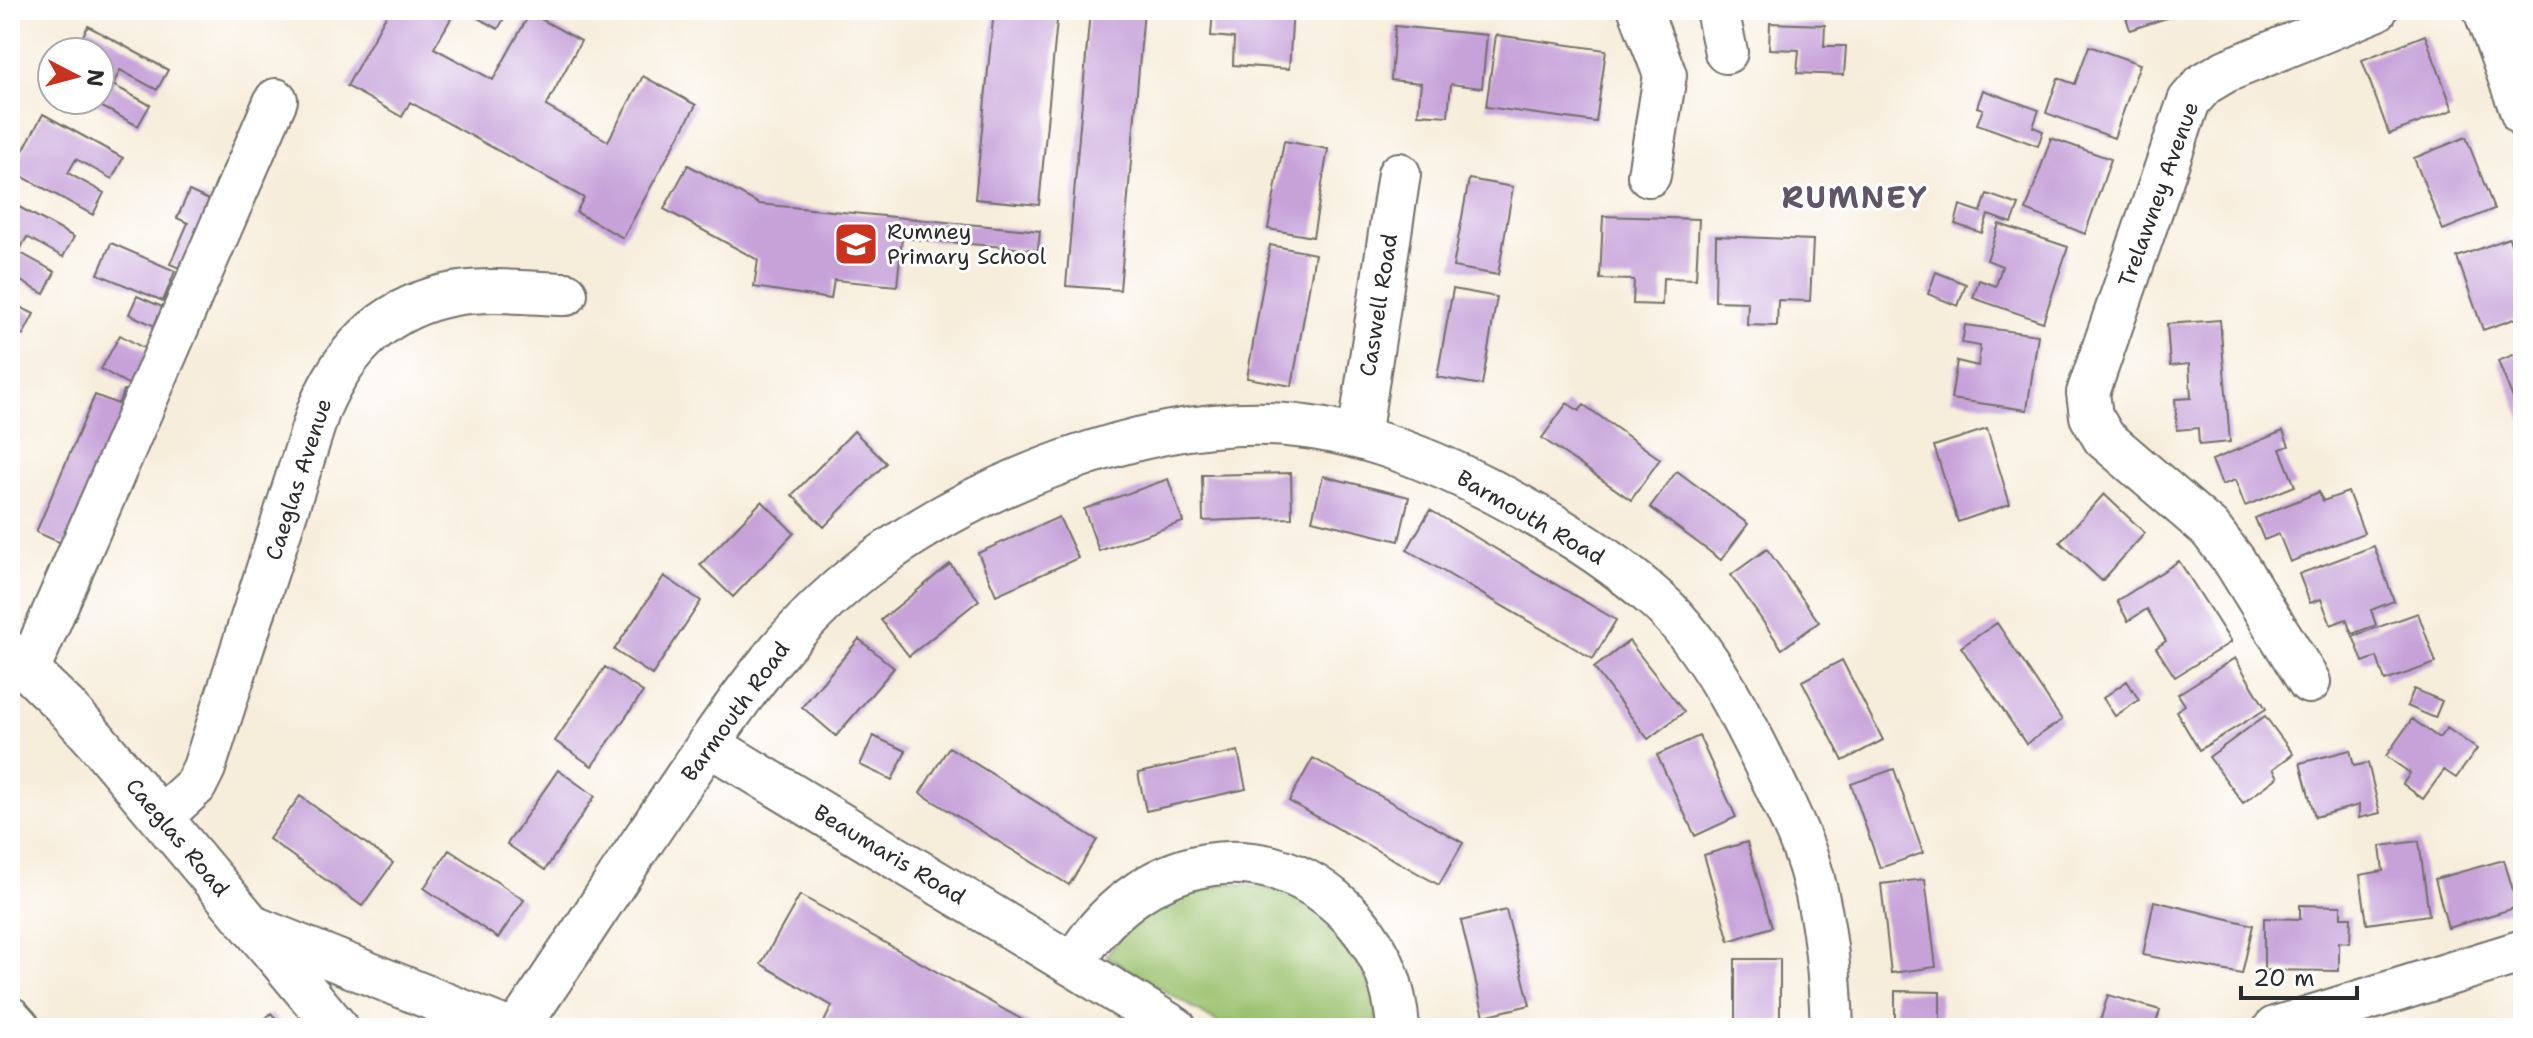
<svg xmlns="http://www.w3.org/2000/svg" width="2533" height="1038" viewBox="0 0 2533 1038" font-family="'Shantell Sans',sans-serif">
<rect width="100%" height="100%" fill="#fff"/>
<filter id="ink" filterUnits="userSpaceOnUse"><feTurbulence type="fractalNoise" baseFrequency=".0125" numOctaves="2"/><feDisplacementMap in="SourceGraphic" scale="16" xChannelSelector="R" yChannelSelector="G"/><feConvolveMatrix kernelMatrix="1 2 1 2 8 2 1 2 1" color-interpolation-filters="sRGB"/></filter>
<filter id="wash" filterUnits="userSpaceOnUse"><feTurbulence type="fractalNoise" baseFrequency=".006" numOctaves="4" result="noise"/><feDisplacementMap in="SourceGraphic" scale="32" xChannelSelector="R" yChannelSelector="G"/><feGaussianBlur stdDeviation="1.8" result="paint"/><feColorMatrix in="noise" values="0 0 0 0 0 0 0 0 0 0 0 0 0 0 0 0 0 1.4 0 .05"/><feComposite in="paint" operator="in"/></filter>
<g filter="url(#wash)">
<rect width="100%" height="100%" fill="#f7eddb"/>
<path fill="#99c06b" stroke="#62764b" stroke-width="2" d="M1232,883C1254,886 1279,889 1299,900C1343,925 1379,976 1376,1028H1227L1106,956C1141,906 1173,891 1232,883Z"/>
<g id="blocks">
<path fill="#c6a2d9" d="M389,10H456L434,48L493,80L530,13L581,41L546,106L608,141L643,76L696,105L623,238L576,212L584,198L410,102L402,117L347,86Z
M463,10H509L498,29Z
M994,10H1058L1039,205L975,199Z
M1090,10H1144L1120,290L1066,286Z
M1213,10H1293L1289,69L1233,65L1234,38L1211,36Z
M2124,10H2188V11L2130,30Z
M1770,23L1825,25L1824,46H1846L1844,75L1797,73L1799,50L1769,49Z
M88,26L168,70L157,90L120,70L113,85L150,105L138,126L89,100H100V52H74Z
M1395,26L1487,35L1482,88L1451,84L1448,116L1418,114L1421,83L1391,80Z
M1496,35L1606,50L1596,122L1486,107Z
M2425,35L2453,110L2389,134L2362,60Z
M2089,46L2140,64L2114,138L2046,113L2058,78L2075,84Z
M1983,90L2039,110L2033,127L2043,131L2038,146L1977,124L1983,109L1977,107Z
M43,114L123,158L112,179L76,159L68,173L104,193L93,215L12,171Z
M2466,137L2494,209L2443,230L2414,158Z
M2051,138L2111,159L2085,234L2026,210Z
M1284,141L1328,149L1313,237L1268,229Z
M688,165L759,204L1040,231L1038,250L902,238L897,286L834,280L831,299L754,287L758,260L664,209Z
M1469,179L1513,187L1498,275L1453,267Z
M189,191L218,204L198,276L170,264L188,223L177,218Z
M1987,194L2019,205L2012,223L1988,215L1982,233L1955,224L1960,205L1981,212Z
M10,202L74,237L63,257L27,237L23,244L19,252L55,272L44,294L10,275Z
M1603,216L1699,219L1696,279L1663,278L1662,305L1633,304L1634,280L1600,279Z
M1999,224L2068,247L2043,322L1973,298L1979,280L1996,286L2002,266L1987,260Z
M1716,236L1813,240L1810,301L1778,300L1777,326L1747,325L1748,302L1715,301Z
M2509,238L2523,279V316L2483,330L2457,257Z
M111,243L175,271L163,301L98,274Z
M1270,245L1315,254L1292,386L1247,378Z
M1936,272L1966,284L1958,306L1928,294Z
M1453,289L1497,297L1482,385L1437,377Z
M137,296L167,309L159,328L129,314Z
M10,302L34,314L23,335L10,328Z
M2220,320L2230,442L2199,445L2198,428L2177,430L2175,399L2191,398L2189,364L2170,366L2167,324Z
M1965,325L2038,335L2027,410L1951,399L1957,361L1978,366L1980,346L1962,343Z
M120,335L154,354L135,388L101,369Z
M2523,351V423L2498,361Z
M124,390L135,395L70,547L36,532L95,395L118,404Z
M1567,403L1579,411L1584,405L1660,459L1631,500L1542,438Z
M1987,429L2010,504L1958,522L1934,446Z
M854,431L886,463L824,527L792,495Z
M2283,431L2289,446L2280,449L2295,486L2245,506L2235,480L2222,485L2212,460Z
M1677,471L1748,524L1721,560L1650,507Z
M1291,473L1292,518L1203,521L1202,475Z
M1323,476L1409,497L1399,541L1312,520Z
M1168,479L1183,522L1099,551L1084,509Z
M2319,492L2323,501L2348,492L2364,533L2290,562L2279,534L2264,540L2255,518Z
M2104,494L2145,533L2102,581L2060,542Z
M762,501L794,533L733,597L700,565Z
M1430,510L1616,620L1593,659L1407,550Z
M1059,517L1078,558L996,595L978,553Z
M2374,546L2394,601L2371,610L2376,625L2352,634L2346,619L2331,625L2321,599L2310,603L2299,574Z
M1767,549L1819,622L1782,649L1731,575Z
M2179,561L2231,642L2175,677L2156,648L2166,641L2147,609L2128,621L2117,601Z
M950,564L979,600L909,656L881,620Z
M664,576L701,601L652,675L614,650Z
M2418,613L2436,663L2385,681L2377,657L2363,662L2353,636Z
M1997,623L2062,720L2026,744L1961,647Z
M859,639L894,668L836,736L802,707Z
M1629,641L1684,712L1648,739L1594,668Z
M2235,658L2266,709L2199,750L2176,711L2185,705L2178,694Z
M1842,660L1883,740L1843,761L1802,681Z
M605,667L643,692L592,766L555,741Z
M2127,681L2139,700L2115,716L2103,698Z
M2414,689L2442,701L2435,718L2407,706Z
M2265,716L2293,754L2273,769L2278,777L2243,803L2209,757Z
M2412,719L2439,738L2447,728L2477,749L2456,778L2444,770L2423,799L2403,784L2410,773L2386,756Z
M873,736L906,751L892,780L860,765Z
M1699,736L1736,817L1695,836L1657,755Z
M949,747L1097,840L1069,885L920,793Z
M2350,750L2354,766L2368,763L2380,813L2359,818V805L2315,817L2300,763Z
M1238,751L1246,789L1146,811L1138,773Z
M1313,758L1463,843L1439,885L1289,801Z
M1894,769L1923,853L1880,868L1851,784Z
M558,770L595,796L545,870L507,844Z
M300,796L393,863L362,906L269,839Z
M2419,841L2429,915L2367,924L2360,875L2383,871L2380,846Z
M1747,842L1772,927L1729,941L1704,855Z
M449,850L524,900L498,938L424,888Z
M2504,860L2518,907L2448,928L2435,879Z
M1925,879L1936,967L1891,973L1881,884Z
M800,895L1037,1028H821L832,1006L761,964Z
M2154,901L2253,925L2242,974L2143,955Z
M2300,905L2341,906V917H2351L2350,943L2339,942V971L2264,970V918L2300,919Z
M1506,910L1530,1005L1484,1016L1461,921Z
M1735,959H1780V1028H1735Z
M1895,991L1940,992V1028H1895Z
M2108,995L2160,1010L2154,1028H2098Z
M271,1013L284,1028H255Z"/>
</g>
</g>
<g filter="url(#ink)">
<use href="#blocks" fill-opacity="0" stroke="#726f69" stroke-width="2"/>
<g fill="none" stroke-linecap="round" stroke-linejoin="round">
<g stroke="#726f69" stroke-width="46">
<path id="minor" d="M1640,10L1665,75L1649,175
M1717,10L1726,52
M2485,10L2523,115
M1359,437L1399,174
M10,653L65,706L95,739L337,1028
M28,671L276,100
M2309,682L2235,562L2210,529L2104,438L2091,416L2088,393L2189,101L2204,84L2226,71L2376,10
M708,744L1073,965C1133,856 1271,822 1357,923C1383,954 1395,987 1398,1028
M161,817L195,786L204,768L319,409C345,348 387,306 454,294C490,288 530,293 566,294
M258,929L505,1028
M1073,965L1175,1028
M10,1018L19,1028
M518,1028C571,951 621,872 674,795C735,705 790,620 881,556C983,483 1141,420 1268,424C1345,426 1419,454 1488,489C1546,519 1608,556 1657,600C1708,645 1751,734 1780,795C1792,821 1805,848 1812,875C1826,926 1830,976 1832,1028
M2275,1028L2523,951"/>
</g>
<use href="#minor" stroke="#fff" stroke-width="42"/>
</g>
</g>
<defs>
<g id="school-square" transform="scale(2.3)"><rect x="-9" y="-9" width="18" height="18" rx="4" fill="#c8321e" stroke="#fff"/><path d="M0-5L7-2L0 1L-7-2ZM-4 1L0 2.5L4 1V4Q0 6-4 4Z" fill="#fff"/></g>
</defs>
<g fill-rule="evenodd">
<use href="#school-square" x="856" y="244"/>
</g>
<g text-anchor="middle" stroke-width="6" stroke-linejoin="round" paint-order="stroke">
<g font-size="22" fill="#2b2b2b" stroke="#fff">
<text transform="translate(2158 194) rotate(-70)" y="8">Trelawney Avenue</text>
<text transform="translate(1378 305) rotate(-81)" y="8">Caswell Road</text>
<text transform="translate(298 479) rotate(-72)" y="8">Caeglas Avenue</text>
<text transform="translate(1531 517) rotate(30)" y="8">Barmouth Road</text>
<text transform="translate(735 711) rotate(-54)" y="8">Barmouth Road</text>
<text transform="translate(178 837) rotate(50)" y="8">Caeglas Road</text>
<text transform="translate(890 854) rotate(31)" y="8">Beaumaris Road</text>
</g>
<g font-size="22" fill="#2b2b2b" stroke="#fff" text-anchor="start">
<text x="887" y="239">Rumney<tspan x="887" dy="25">Primary School</tspan></text>
</g>
<g font-size="30" font-weight="bold" letter-spacing="2" fill="#615568" stroke="#fff">
<text x="1855" y="208">RUMNEY</text>
</g>
</g>
<rect width="2533" height="1038" fill="none" stroke="#fff" stroke-width="40"/>
<g transform="translate(76 76) rotate(96)"><circle r="38" fill="#ffffff" stroke="#aaaaaa" stroke-width="2"/>
<path d="M0-6L14 30L0 20L-14 30Z" fill="#c8321e"/>
<text y="-12" font-size="22" font-weight="bold" text-anchor="middle" fill="#2b2b2b">N</text>
</g>
<path d="M2241 986v12h116v-12" fill="none" stroke="#2b2b2b" stroke-width="4"/>
<text x="2253" y="986" font-size="24" fill="#2b2b2b" stroke="#ffffff" stroke-width="6" paint-order="stroke">20 m</text>
</svg>
